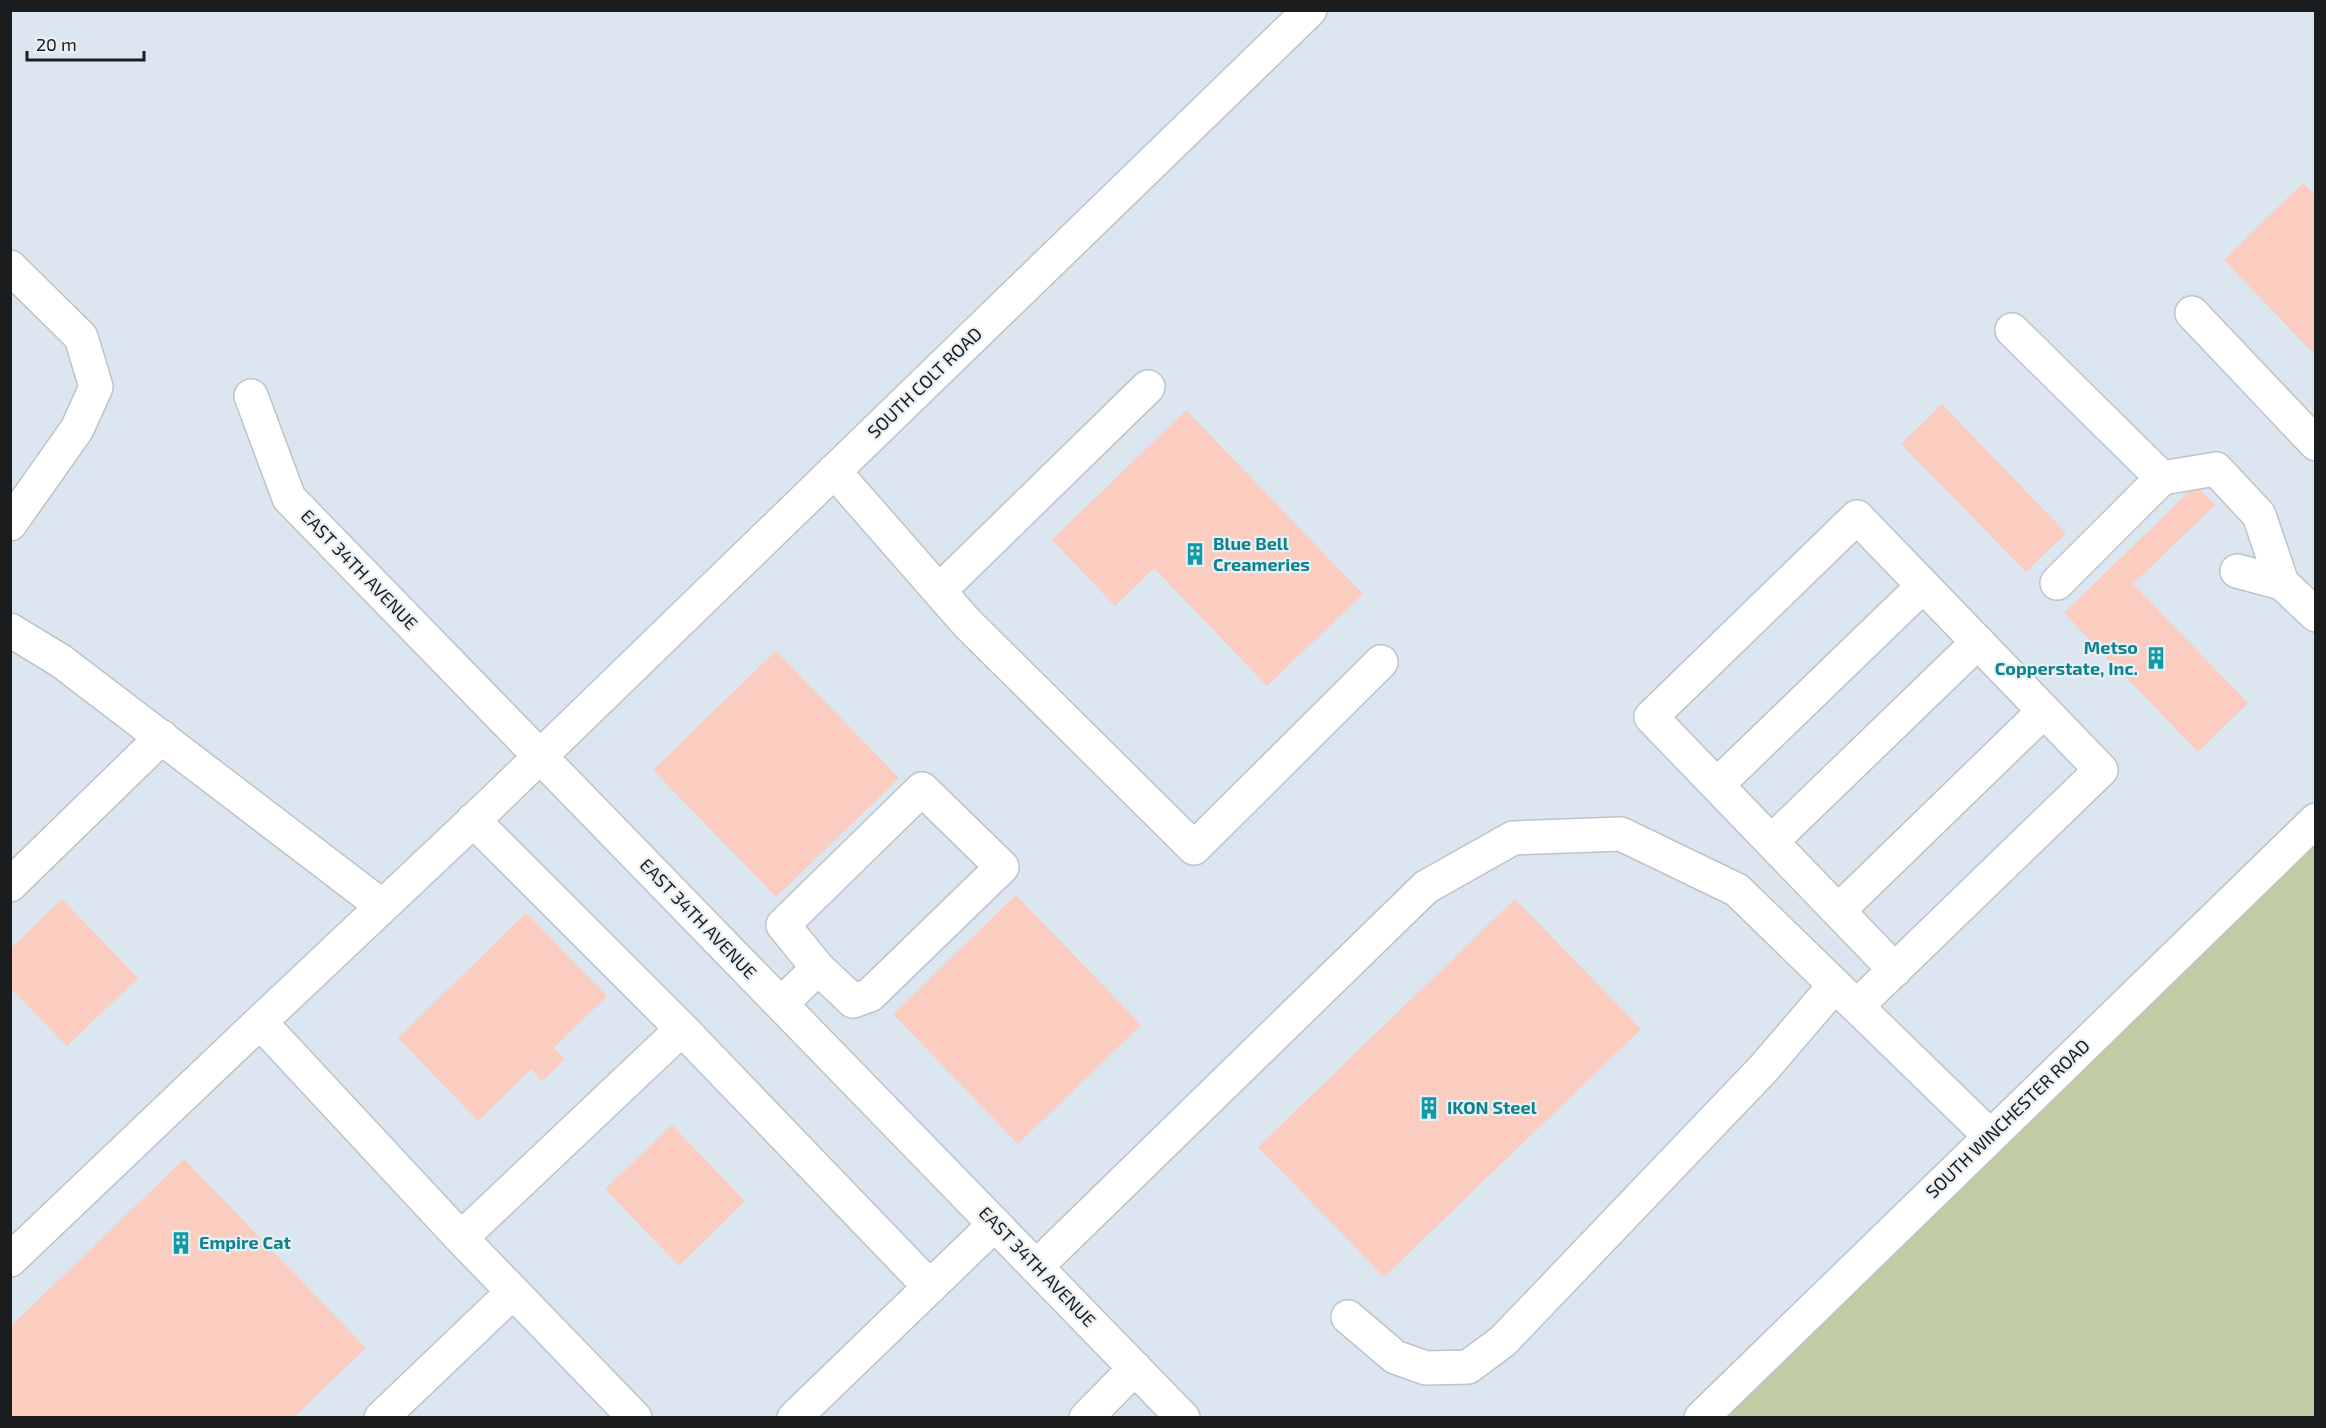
<svg xmlns="http://www.w3.org/2000/svg" width="2326" height="1428" viewBox="0 0 2326 1428" font-family="'Exo 2',sans-serif">
<rect width="100%" height="100%" fill="#eaeff3"/>
<path fill="#dbe6f0" d="M10,11H2315V815L1706,1417H11Z"/>
<path fill="#c1cba4" d="M2315,830V1417H1716Z"/>
<path fill="#fbccc0" d="M2303,183L2316,196V356L2224,260Z
M1942,404L2066,533L2026,572L1901,444Z
M1186,410L1363,594L1267,686L1154,568L1115,606L1052,540Z
M2196,485L2215,505L2133,584L2248,703L2198,752L2064,613Z
M776,651L899,778L776,897L653,770Z
M1016,895L1141,1025L1018,1144L893,1014Z
M62,899L138,978L67,1046L10,988V949Z
M1515,899L1641,1029L1384,1277L1258,1147Z
M526,913L607,996L554,1048L565,1059L542,1081L531,1069L478,1121L398,1038Z
M672,1125L745,1201L679,1266L605,1189Z
M184,1159L366,1348L293,1418H10V1327Z"/>
<g fill="none" stroke-linecap="round" stroke-linejoin="round">
<g stroke="#bec3c7" stroke-width="36">
<path id="minor" d="M10,267L81,337L96,387L77,429L10,524
M2192,313L2316,444
M2012,330L2162,478L2216,469L2259,515L2282,583
M251,396L289,498L1183,1418
M834,471L967,623L1194,848L1381,662
M2237,571L2282,583L2316,615
M2057,583L2162,478
M939,591L1148,387
M10,630L61,661L382,906
M1717,785L1923,586
M473,820L682,1029L930,1287
M1772,841L1978,642
M10,885L162,737
M1838,911L2044,711
M781,1004L818,968L783,925L922,789L1002,867L870,995L853,1001L818,968
M1857,1006L2101,770L1857,517L1651,717L1895,970
M461,1238L682,1029
M10,1260L260,1022
M1036,1267L1426,887L1513,838L1621,834L1737,890L1990,1136
M1348,1317L1395,1357L1426,1368L1468,1367L1503,1341L1764,1068L1835,985
M381,1418L513,1292
M635,1418L461,1238L260,1022L493,802L1310,10
M794,1418L995,1224
M1086,1418L1135,1368
M1701,1418L2316,820"/>
</g>
<use href="#minor" stroke="#fff" stroke-width="33"/>
</g>
<defs>
<g id="building-bare" transform="scale(1.8)"><path d="M-4-6H4V6H1V3H-1V6H-4ZM-2.5-4.3h1.7v1.8h-1.7ZM.8-4.3h1.7v1.8H.8ZM-2.5-1h1.7V.8h-1.7ZM.8-1h1.7V.8H.8Z" fill="#0f9aa8" stroke="#eaeff3" stroke-width="2.5" paint-order="stroke"/></g>
</defs>
<g fill-rule="evenodd">
<use href="#building-bare" x="1195" y="554"/>
<use href="#building-bare" x="2156" y="658"/>
<use href="#building-bare" x="1429" y="1108"/>
<use href="#building-bare" x="181" y="1243"/>
</g>
<g text-anchor="middle" stroke-width="4.5" stroke-linejoin="round" paint-order="stroke">
<g font-size="18" fill="#1a1c1e" stroke="#eaeff3">
<text transform="translate(925 383) rotate(-44)" y="6">SOUTH COLT ROAD</text>
<text transform="translate(359 570) rotate(46)" y="6">EAST 34TH AVENUE</text>
<text transform="translate(698 919) rotate(46)" y="6">EAST 34TH AVENUE</text>
<text transform="translate(2008 1119) rotate(-44)" y="6">SOUTH WINCHESTER ROAD</text>
<text transform="translate(1037 1267) rotate(46)" y="6">EAST 34TH AVENUE</text>
</g>
<g font-size="18" font-weight="bold" fill="#0d838f" stroke="#eaeff3" text-anchor="start">
<text x="1213" y="550">Blue Bell<tspan x="1213" dy="21">Creameries</tspan></text>
<text x="2138" y="654" text-anchor="end">Metso<tspan x="2138" dy="21">Copperstate, Inc.</tspan></text>
<text x="1447" y="1114">IKON Steel</text>
<text x="199" y="1249">Empire Cat</text>
</g>
</g>
<rect width="2326" height="1428" fill="none" stroke="#1a1c1e" stroke-width="24"/>
<path d="M27 51v9h117v-9" fill="none" stroke="#1a1c1e" stroke-width="3"/>
<text x="36" y="51" font-size="18" fill="#1a1c1e" stroke="#eaeff3" stroke-width="4.5" paint-order="stroke">20 m</text>
</svg>
